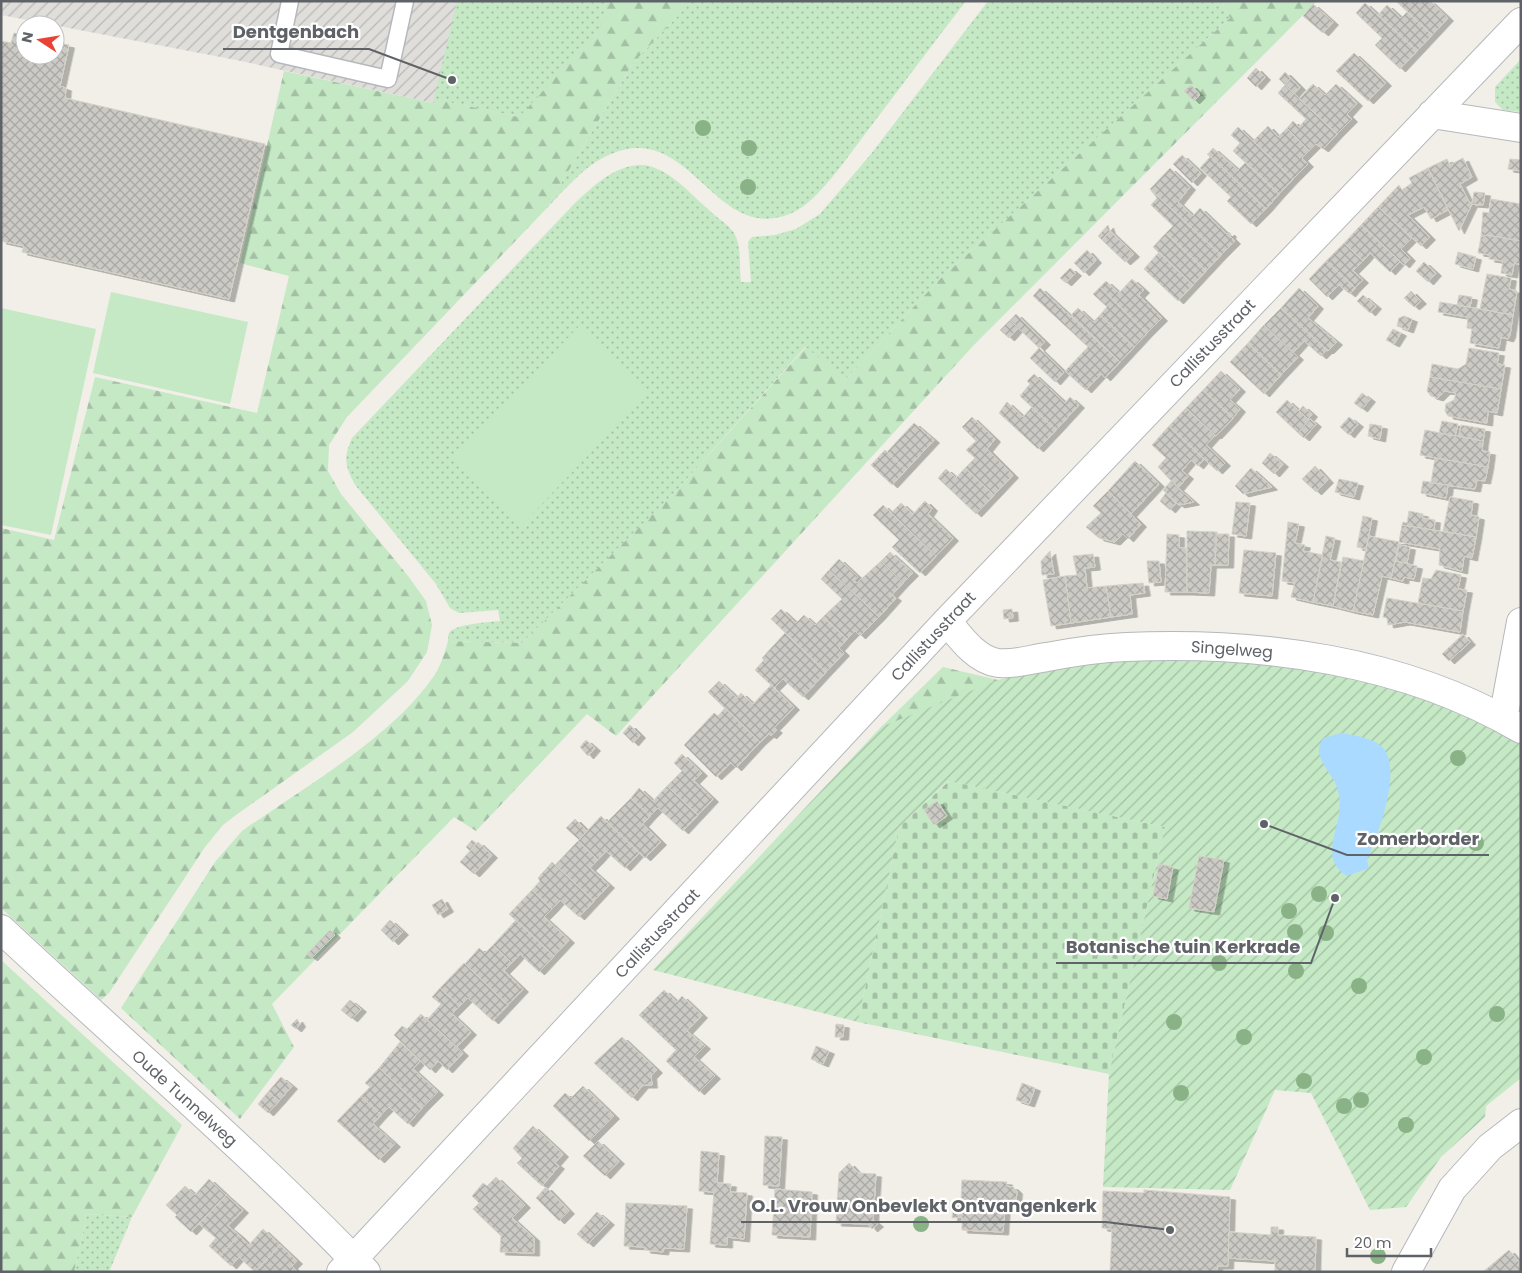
<svg xmlns="http://www.w3.org/2000/svg" width="1522" height="1273" viewBox="0 0 1522 1273" font-family="Poppins,sans-serif">
<defs>
<pattern id="industrial-furrows" width="10" height="10" patternUnits="userSpaceOnUse" patternTransform="scale(1.25)"><rect width="10" height="10" fill="#e0deda"/><path d="M-1 1l2-2M0 10L10 0M9 11l2-2" fill="none" stroke="#b9b8b5"/></pattern>
<pattern id="grass-dots" width="8" height="8" patternUnits="userSpaceOnUse" patternTransform="scale(1.25)"><rect width="8" height="8" fill="#c5e8c5"/><path d="M2 2h.1M6 6h.1" fill="none" stroke="#a3c0a4" stroke-width="1.8" stroke-linecap="round"/></pattern>
<pattern id="forest-firs" width="22" height="20" patternUnits="userSpaceOnUse" patternTransform="scale(1.25)"><rect width="22" height="20" fill="#c5e8c5"/><path d="M5 1l3.5 6h-7zM16 11l3.5 6h-7z" fill="#a3c0a4"/></pattern>
<pattern id="cemetery-stones" width="16" height="16" patternUnits="userSpaceOnUse" patternTransform="scale(1.25)"><rect width="16" height="16" fill="#c5e8c5"/><path d="M2 7V4a2 2 0 0 1 4 0v3zM10 15v-3a2 2 0 0 1 4 0v3z" fill="#a3c0a4"/></pattern>
<pattern id="garden-furrows" width="10" height="10" patternUnits="userSpaceOnUse" patternTransform="scale(1.25)"><rect width="10" height="10" fill="#c5e8c5"/><path d="M-1 1l2-2M0 10L10 0M9 11l2-2" fill="none" stroke="#a3c0a4"/></pattern>
<pattern id="building-cross-hatch" width="8" height="8" patternUnits="userSpaceOnUse" patternTransform="scale(1.25)"><rect width="8" height="8" fill="#cccac5"/><path d="M0 0l8 8M0 8l8-8" fill="none" stroke="#a9a8a4"/></pattern>
<filter id="shadow"><feDropShadow dx="5.5" dy="3" stdDeviation="0" flood-color="#0004"/></filter>
</defs>
<rect width="100%" height="100%" fill="#f1efe8"/>
<path fill="url(#industrial-furrows)" d="M1,1H644L541,121L439,100L438,104L236,60L1,15Z"/>
<path fill="url(#grass-dots)" d="M457,1H609L598,32L520,117L439,100L438,104L433,103Z
M692,1H966C932,45 899,89 865,134C849,155 818,201 794,212C715,249 692,119 611,154C584,165 565,190 545,210L633,63Z
M988,1H1221L1230,18L939,280L845,380L805,347L676,491L522,643L448,641C448,639 448,636 449,633C454,624 490,622 500,621L498,610L459,613L450,608L436,584L356,486C345,468 343,457 352,438L575,203C594,186 612,167 639,165C666,164 691,195 709,210C717,218 728,224 734,233C742,246 739,268 741,282H751L748,242L752,237L775,235L796,229L820,214L871,154Z
M1521,59V112L1503,110L1495,102V87Z
M87,1214L132,1217L109,1272H74Z"/>
<path fill="url(#forest-firs)" d="M609,1H692L633,63L545,210L347,417L329,445L328,471L341,494L408,576L426,601L432,625L427,652L408,681L353,732L236,815L223,825L205,847L109,993L101,1000L1,908V528L54,540L95,377L257,413L289,276L240,263L284,71L433,103L438,104L439,100L519,117L598,32Z
M1221,1H1317L973,346L616,736L587,714L476,831L454,817L272,1004L294,1047L240,1119L121,1008L215,862L242,831C302,789 389,739 431,680C440,669 444,655 448,641L522,643L676,491L806,347L845,380L939,280L1230,18Z
M943,667L998,680L1046,669L878,743L881,727Z
M1,960L182,1125L132,1217L87,1214L74,1272H1Z"/>
<path fill="url(#cemetery-stones)" d="M949,781L1165,827L1109,1074L858,1022L899,827Z"/>
<path fill="url(#garden-furrows)" d="M1156,658L1247,659L1373,681L1433,702L1494,727L1521,741V1078L1486,1106L1485,1117L1441,1157L1406,1207L1370,1210L1311,1093L1275,1090L1230,1190L1103,1187L1109,1074L1165,827L948,781L899,827L858,1022L653,970L881,727L998,680L1046,669L1094,662Z"/>
<path fill="#c5e8c5" d="M111,292L248,322L230,404L93,373Z
M1,308L96,329L51,535L1,525Z
M580,325L649,391L521,526L452,460Z"/>
<path fill="#aadaff" d="M1341,733C1353,735 1377,739 1384,749C1402,773 1377,837 1367,860L1369,868L1347,876C1310,852 1356,818 1333,779C1326,767 1311,752 1324,738Z"/>
<path fill="url(#building-cross-hatch)" stroke="#d6d1c6" filter="url(#shadow)" d="M1396,1H1430L1448,18L1432,35Z
M1365,3L1417,51L1400,69L1375,45L1382,38L1356,13Z
M1313,4L1333,22L1323,33L1303,16Z
M1387,5L1401,18L1407,12L1432,35L1417,51L1378,15Z
M14,33L25,35V55H55V42L69,45L60,86L66,88L65,98L265,144L229,299L22,252L24,246L1,241V41L11,43Z
M1354,53L1386,83L1368,101L1336,71Z
M1256,68L1265,77L1256,87L1247,78Z
M1285,72L1291,78L1285,85L1279,79Z
M1291,78L1300,87L1294,94L1285,85Z
M1313,84L1325,95L1336,84L1357,103L1347,114L1352,119L1337,134L1299,99Z
M1191,85L1200,95L1194,101L1184,91Z
M1285,85L1337,134L1323,149L1316,144L1309,151L1287,128L1293,121L1299,127L1306,119L1278,93Z
M1268,126L1278,137L1287,128L1309,151L1302,158L1308,164L1293,179L1253,141Z
M1238,127L1293,179L1279,194L1233,151L1240,143L1231,135Z
M1213,148L1238,170L1246,162L1279,194L1266,209L1208,154Z
M1207,154H1208L1266,209L1251,224L1227,201L1231,197L1200,168L1210,157Z
M1182,155L1201,173L1192,183L1173,164Z
M1463,158L1472,177L1460,184L1469,202L1472,204L1459,231L1428,168L1447,159L1450,165Z
M1510,159L1521,160V171L1508,169Z
M1170,168L1190,187L1178,202L1193,216L1200,208L1227,234L1229,232L1231,234L1230,236L1235,241L1221,255L1150,189Z
M1428,168L1448,210L1431,219L1424,207L1408,215L1430,237L1421,246L1378,207L1399,185L1402,190L1412,183L1409,178Z
M1150,189L1221,255L1206,271L1166,233L1173,226L1151,205L1157,198Z
M1474,192L1485,193L1483,205L1472,204Z
M1491,199L1521,204V241L1487,235L1481,237L1483,212L1489,213Z
M1378,207L1412,238L1401,249L1410,258L1404,265L1361,225Z
M1108,225L1110,231L1102,240L1098,236Z
M1361,225L1400,261L1390,272L1370,253L1363,261L1344,243Z
M1110,231L1134,254L1125,262L1102,240Z
M1166,233L1206,271L1193,285L1153,247Z
M1487,235L1521,241V265L1514,263L1512,275L1501,273L1503,261L1489,259L1490,255L1478,253L1481,237Z
M1344,243L1363,261L1353,271L1363,280L1355,288L1326,261Z
M1087,250L1096,260L1084,273L1074,263Z
M1159,252L1193,285L1178,301L1144,269Z
M1458,252L1476,257L1473,269L1455,264Z
M1326,261L1355,288L1350,294L1339,285L1327,297L1309,279Z
M1424,262L1436,273L1428,282L1416,271Z
M1070,268L1076,273L1066,283L1060,278Z
M1487,274L1511,278L1509,289L1517,291L1513,315L1480,309Z
M1132,279L1144,290L1139,295L1162,318L1147,333L1100,287L1106,281L1119,293Z
M1100,287L1147,333L1134,347L1100,315L1107,307L1093,294Z
M1040,288L1120,362L1105,378L1101,374L1086,390L1065,371L1088,347L1033,296Z
M1299,288L1318,306L1308,318L1337,342L1328,351L1281,308Z
M1411,291L1421,301L1414,307L1404,298Z
M1363,295L1376,306L1370,313L1357,301Z
M1459,295L1472,297L1470,307L1457,305Z
M1440,302L1513,315L1510,335L1508,339L1501,337L1499,348L1470,343L1472,329L1467,328L1468,317L1438,312Z
M1078,308L1093,322L1100,315L1134,347L1120,362L1071,315Z
M1281,308L1327,350L1321,356L1304,341L1293,353L1264,325Z
M1016,314L1045,342L1039,348L1010,320Z
M1404,316L1412,319L1408,330L1397,326L1399,318Z
M1010,320L1018,328L1009,338L1000,330Z
M1264,325L1298,357L1281,375L1248,343Z
M1393,329L1401,333L1394,344L1386,340Z
M1248,343L1281,375L1264,394L1230,362Z
M1039,348L1064,372L1055,382L1030,358Z
M1469,348L1499,353L1497,364L1505,365L1501,389L1430,377L1432,364L1458,369L1466,364Z
M1221,371L1240,389L1230,400L1240,409L1233,418L1203,390Z
M1034,374L1065,403L1070,397L1079,405L1056,430L1020,396L1030,384L1027,381Z
M1430,377L1501,389L1497,413L1488,411L1487,423L1448,416L1445,411L1446,404L1454,400L1456,393L1445,391L1438,398L1431,396L1427,391Z
M1203,390L1233,418L1216,436L1186,408Z
M1362,393L1370,399L1362,409L1354,403Z
M1287,400L1309,420L1298,433L1276,412Z
M1007,402L1023,417L1032,407L1056,430L1038,449L999,413Z
M1303,406L1312,414L1308,419L1299,411Z
M1186,408L1215,435L1206,445L1225,463L1217,471L1169,426Z
M972,417L995,439L987,449L1013,475L994,495L965,468L975,458L966,450L976,441L962,427Z
M1349,417L1358,424L1349,435L1340,427Z
M1310,419L1316,424L1304,438L1298,433Z
M1442,421L1458,424L1455,436L1439,433Z
M914,423L934,440L906,470L887,452Z
M1370,424L1382,426L1380,439L1368,436Z
M1461,425L1485,429L1483,441L1459,436Z
M1169,426L1204,459L1198,466L1191,460L1182,471L1188,476L1178,488L1158,467L1166,458L1152,445Z
M1425,430L1483,441L1482,451L1490,452L1488,467L1420,455Z
M885,450L906,470L892,485L871,465Z
M1270,453L1283,464L1274,474L1262,463Z
M1435,458L1488,467L1485,481L1477,480L1475,489L1431,483Z
M1135,461L1159,484L1131,514L1108,491Z
M1315,466L1328,480L1316,492L1302,479Z
M965,468L994,495L976,514L938,478L946,469L956,478Z
M1251,468L1272,487L1243,494L1235,486Z
M1339,479L1358,483L1354,497L1335,492Z
M1172,480L1178,488L1194,502L1179,505L1163,490Z
M1423,481L1448,485L1446,498L1421,493Z
M1108,491L1141,524L1128,539L1123,534L1115,542L1099,538L1086,527L1101,513L1093,506Z
M1166,493L1176,503L1170,510L1160,501Z
M1450,497L1473,501L1471,515L1479,517L1476,537L1443,531Z
M925,501L932,508L928,514L953,538L936,556L891,513L901,503L913,514Z
M1236,502L1250,503L1246,536L1232,534Z
M883,505L936,556L920,573L892,547L899,540L873,515Z
M1409,511L1423,514L1422,518L1435,520L1434,530L1402,525L1403,522L1407,523Z
M1363,516L1372,518L1366,549L1357,547Z
M1288,522L1299,524L1295,543L1305,545L1303,551L1323,555L1313,602L1291,597L1295,583L1282,581Z
M1402,525L1476,537L1472,558L1464,556L1462,571L1439,565L1440,549L1399,542Z
M1187,531L1217,532L1215,565H1211L1209,593L1187,592Z
M1167,534L1179,535V548H1186L1187,592H1165Z
M1215,534H1229L1228,565H1215Z
M1326,536L1335,538L1330,560L1341,562L1333,606L1313,602Z
M1369,536L1399,542L1391,578L1382,576L1373,615L1353,611Z
M1399,545L1410,547L1407,563L1396,561Z
M1244,550L1276,553L1272,596L1239,593Z
M1050,551L1054,574L1042,575L1041,561Z
M890,552L913,573L903,583L881,561Z
M1093,554L1095,567L1085,568L1087,588L1106,586L1111,617L1071,623L1065,576L1077,575L1073,556Z
M1343,557L1364,561L1353,611L1333,606Z
M839,559L858,577L854,581L857,583L881,561L903,583L892,595L896,598L879,617L829,570Z
M1147,561H1159L1161,582L1149,583Z
M1395,561L1417,566L1414,579L1404,577L1403,581L1391,578Z
M829,570L879,617L860,636L855,631L847,639L823,617L842,599L821,579Z
M1436,570L1461,575L1458,589L1467,590L1463,611L1418,603L1423,578L1431,579Z
M1065,576L1071,623L1051,626L1043,580Z
M1143,583L1145,593L1130,595L1132,614L1111,617L1106,586Z
M1387,598L1463,611L1460,632L1405,622L1388,625L1387,618L1383,617Z
M781,609L796,623L804,615L815,625L823,617L847,639L839,648L844,653L826,672L771,619Z
M1012,609L1013,618L1004,619L1003,610Z
M785,633L826,672L803,697L783,679L774,688L755,670L764,660L762,658Z
M1463,634L1470,642L1449,661L1442,654Z
M719,681L737,698L741,693L753,704L771,685L794,707L774,728L777,730L771,736L769,734L760,742L708,692Z
M725,708L760,742L736,768L731,763L716,777L684,745L714,713L718,716Z
M630,725L640,735L633,743L623,733Z
M586,740L595,748L588,756L580,747Z
M682,754L702,773L694,781L713,799L698,815L667,786L682,771L674,763Z
M667,786L698,815L683,831L658,808L650,816L631,798L639,788L653,801Z
M631,798L650,816L643,824L661,842L645,858L607,822Z
M937,801L947,816L934,825L924,810Z
M601,816L639,853L625,868L606,851L598,860L578,841Z
M575,819L587,831L579,840L566,828Z
M472,840L476,843L470,851L466,847Z
M578,841L598,860L590,868L609,885L594,901L555,865Z
M478,842L492,855L474,874L460,862Z
M1199,856L1224,860L1214,912L1189,908Z
M552,862L594,901L579,917L560,900L552,909L532,890L540,881L538,878Z
M1159,864L1173,867L1167,899L1153,896Z
M532,890L552,909L544,917L569,940L554,956L509,914Z
M442,899L448,909L438,915L432,905Z
M390,920L403,932L393,942L381,930Z
M516,920L554,956L539,972L520,954L512,963L493,945Z
M330,930L335,935L312,958L307,954Z
M493,945L512,963L504,971L523,989L508,1005L465,964L479,948L485,953Z
M464,963L508,1005L493,1021L468,998L460,1006L440,988Z
M440,988L460,1006L452,1014L471,1032L457,1047L427,1020L441,1004L432,997Z
M664,990L677,1002L682,996L702,1015L687,1031L705,1046L694,1057L715,1076L699,1092L666,1061L676,1050L639,1015Z
M350,1000L361,1009L352,1019L341,1010Z
M421,1014L463,1053L447,1070L438,1061L430,1070L394,1035L402,1026L407,1029Z
M297,1019L300,1024L296,1029L291,1025Z
M836,1024L844,1025L843,1037H835Z
M622,1037L657,1070L651,1076L652,1085H643L632,1098L594,1063Z
M400,1042L420,1061L413,1069L438,1092L422,1108L379,1068Z
M816,1046L829,1051L823,1064L811,1059Z
M379,1068L422,1108L408,1124L389,1107L381,1115L361,1096L370,1087L365,1083Z
M281,1077L292,1086L279,1101L268,1092Z
M1022,1083L1035,1088L1029,1104L1016,1100Z
M583,1086L614,1116L589,1141L553,1106L565,1093L571,1098Z
M268,1092L279,1101L268,1113L258,1104Z
M361,1096L381,1115L373,1124L395,1144L379,1160L337,1121Z
M533,1126L563,1154L555,1163L559,1166L542,1186L517,1163L522,1158L513,1148Z
M765,1136L782,1137L779,1186L763,1185Z
M598,1141L619,1161L605,1176L583,1156Z
M701,1151L719,1153L717,1183L731,1184L730,1192L747,1193L744,1239L727,1237V1245L710,1244L714,1192L699,1191Z
M849,1163L858,1173L876,1174L873,1220L878,1224L872,1229L868,1224L836,1223L839,1173Z
M496,1177L525,1205L512,1218L534,1238V1253L500,1252L501,1236L473,1209L479,1203L472,1196L483,1183L487,1186Z
M209,1179L226,1195L191,1232L175,1217L177,1215L166,1205L185,1186L195,1195Z
M962,1180L1007,1182L1006,1186L1013,1187L1017,1191L1016,1202L1012,1206H1005L1003,1232L962,1230V1217L952,1218L954,1201H961Z
M546,1187L569,1211L559,1221L536,1198Z
M775,1189L812,1192L810,1237L772,1235Z
M1144,1190L1230,1197L1228,1266H1217V1272H1110L1112,1229L1102,1228L1103,1191L1144,1193Z
M226,1195L243,1210L228,1226L239,1235L220,1256L209,1246L216,1238L199,1224Z
M626,1203L687,1206L684,1249L664,1248L663,1252L645,1250V1247L624,1246Z
M597,1212L609,1222L588,1244L577,1234Z
M1271,1227H1278V1235L1316,1237L1315,1272H1275V1261L1228,1258L1229,1232L1271,1235Z
M263,1229L280,1245L255,1272L239,1257L231,1266L220,1256L239,1235L249,1245Z
M280,1245L297,1261L292,1266L298,1272H255Z
M1509,1250L1521,1264V1272H1483Z"/>
<g fill="none" stroke-linecap="round" stroke-linejoin="round">
<g stroke="#b5b8bc" stroke-width="19">
<path id="lane" d="M290,1L279,54L388,79L405,1"/>
</g>
<g stroke="#b5b8bc" stroke-width="30">
<path id="street" d="M1432,114L1521,128
M947,621C960,637 976,660 998,663C1015,665 1031,659 1047,657C1073,652 1100,648 1126,647C1260,641 1404,660 1521,729
M1503,719L1521,622
M1,929C123,1043 250,1151 366,1272
M341,1272L947,621L1521,22
M1406,1272L1452,1189L1490,1147L1521,1123"/>
</g>
<use href="#lane" stroke="#fff" stroke-width="16"/>
<use href="#street" stroke="#fff" stroke-width="28"/>
</g>
<g fill="#89b387">
<circle cx="703" cy="128" r="8"/>
<circle cx="749" cy="148" r="8"/>
<circle cx="748" cy="187" r="8"/>
<circle cx="1458" cy="758" r="8"/>
<circle cx="1476" cy="843" r="8"/>
<circle cx="1319" cy="894" r="8"/>
<circle cx="1289" cy="911" r="8"/>
<circle cx="1295" cy="932" r="8"/>
<circle cx="1326" cy="933" r="8"/>
<circle cx="1219" cy="963" r="8"/>
<circle cx="1296" cy="971" r="8"/>
<circle cx="1359" cy="986" r="8"/>
<circle cx="1497" cy="1014" r="8"/>
<circle cx="1174" cy="1022" r="8"/>
<circle cx="1244" cy="1037" r="8"/>
<circle cx="1424" cy="1057" r="8"/>
<circle cx="1304" cy="1081" r="8"/>
<circle cx="1181" cy="1093" r="8"/>
<circle cx="1361" cy="1100" r="8"/>
<circle cx="1344" cy="1106" r="8"/>
<circle cx="1406" cy="1125" r="8"/>
<circle cx="921" cy="1224" r="8"/>
<circle cx="1378" cy="1256" r="8"/>
</g>
<g text-anchor="middle" stroke-width="4.5" stroke-linejoin="round" paint-order="stroke">
<g font-size="16" fill="#5f6368" stroke="#fff">
<text transform="translate(1212 343) rotate(-46)" y="6">Callistusstraat</text>
<text transform="translate(933 636) rotate(-47)" y="6">Callistusstraat</text>
<text transform="translate(1232 649) rotate(4)" y="6">Singelweg</text>
<text transform="translate(657 933) rotate(-47)" y="6">Callistusstraat</text>
<text transform="translate(185 1098) rotate(42)" y="6">Oude Tunnelweg</text>
</g>
</g>
<path fill="none" stroke="#5f6368" stroke-width="2" d="M452 80L369 49H223M1264 824L1347 855H1489M1335 898L1311 963H1056M1170 1230L1106 1222H741"/>
<g fill="#5f6368" stroke="#fff" stroke-width="2">
<circle cx="452" cy="80" r="5"/>
<circle cx="1264" cy="824" r="5"/>
<circle cx="1335" cy="898" r="5"/>
<circle cx="1170" cy="1230" r="5"/>
</g>
<g font-size="18" text-anchor="middle" font-weight="bold" fill="#5f6368" stroke="#fff" stroke-width="4.5" stroke-linejoin="round" paint-order="stroke">
<text x="296" y="38">Dentgenbach</text>
<text x="1418" y="845">Zomerborder</text>
<text x="1183" y="953">Botanische tuin Kerkrade</text>
<text x="924" y="1212">O.L. Vrouw Onbevlekt Ontvangenkerk</text>
</g>
<rect width="1522" height="1273" fill="none" stroke="#5f6368" stroke-width="5"/>
<g transform="translate(40 40) rotate(282)"><circle r="24" fill="#ffffff" stroke="#bfc1c3"/>
<path d="M0-4L9 19L0 12L-9 19Z" fill="#ea4335"/>
<text y="-8" font-size="14" font-weight="bold" text-anchor="middle" fill="#5f6368">N</text>
</g>
<path d="M1347 1248v8h84v-8" fill="none" stroke="#5f6368" stroke-width="2.5"/>
<text x="1354" y="1248" font-size="15" fill="#5f6368" stroke="#ffffff" stroke-width="4" paint-order="stroke">20 m</text>
</svg>
